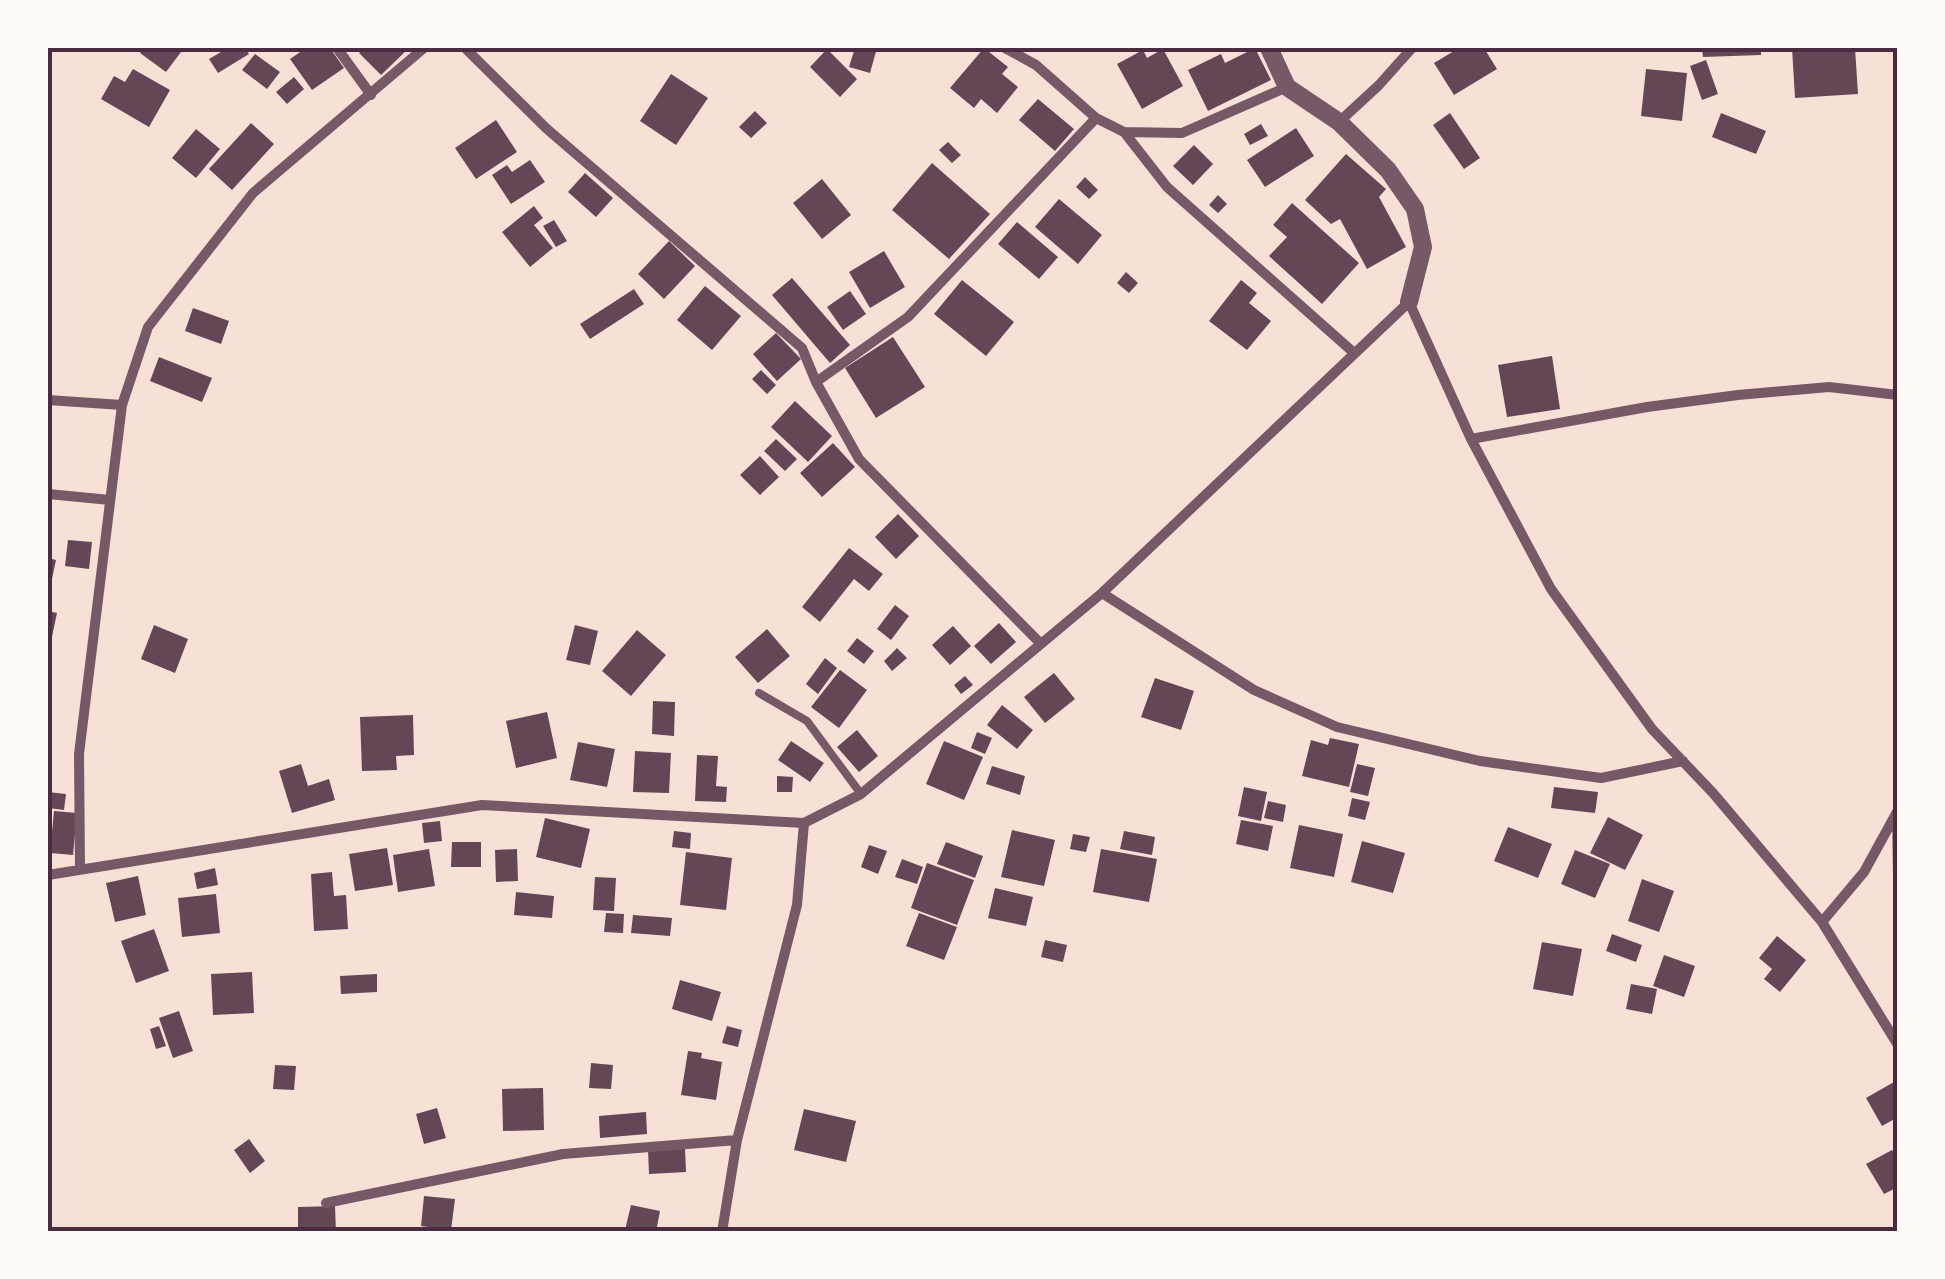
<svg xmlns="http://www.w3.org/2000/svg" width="1945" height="1279" viewBox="0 0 1945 1279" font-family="Ubuntu,sans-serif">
<rect width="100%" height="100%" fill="#f7e1d7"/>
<path fill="#644757" d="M144,48H184L166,72L140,53Z
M228,48H245L249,54L218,73L209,59Z
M306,48H330L344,68L312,90L290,59Z
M365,48H409L381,75L359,53Z
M855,48H877L870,73L849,67Z
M984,48L1008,67L1002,74L1018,87L997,113L981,99L974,108L950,88Z
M1255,48L1271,80L1208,111L1188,70L1221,54L1225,63Z
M1459,48H1484L1497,69L1454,95L1434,63Z
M1702,48H1761V55L1703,57Z
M1792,48H1855L1858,94L1795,98Z
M827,49L857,79L840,97L810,67Z
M1163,49L1183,86L1142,109L1117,64L1143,50L1147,58Z
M255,54L280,72L267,89L242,70Z
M1706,60L1718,94L1702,100L1690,66Z
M133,69L170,90L149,127L101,99L114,76L125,82Z
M1646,69L1687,73L1682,121L1641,116Z
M671,74L708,98L676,145L640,121Z
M294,77L304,89L287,104L276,92Z
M1038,99L1074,129L1055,151L1019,120Z
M755,111L767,123L751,138L739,127Z
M1450,113L1480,158L1464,169L1433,125Z
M1721,113L1766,131L1756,154L1712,137Z
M496,120L517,152L476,179L455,148Z
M251,123L274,144L232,190L209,169Z
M1261,124L1268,136L1250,145L1244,134Z
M1296,128L1314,156L1265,187L1247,160Z
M196,129L220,149L196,178L172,158Z
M948,142L961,155L952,163L939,150Z
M1194,145L1213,164L1193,185L1173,166Z
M1346,154L1386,189L1379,197L1406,247L1367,269L1340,219L1331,224L1305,200Z
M530,160L545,182L511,204L492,175L507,165L512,172Z
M932,163L990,214L949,259L892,210Z
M585,173L613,198L596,217L568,192Z
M1085,177L1098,190L1089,199L1076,187Z
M822,179L851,215L822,239L793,203Z
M1218,195L1227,204L1218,213L1209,205Z
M1059,199L1102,235L1078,264L1035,227Z
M1292,203L1359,263L1322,304L1269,256L1287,237L1273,225Z
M534,206L543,218L534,225L553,248L530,267L502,232Z
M554,220L567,241L556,247L543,226Z
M1017,222L1058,257L1039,279L998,244Z
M669,241L695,266L664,299L638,274Z
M884,251L905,287L870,308L849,272Z
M1126,272L1138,283L1129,293L1117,283Z
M792,278L850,345L830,363L772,295Z
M962,280L1014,322L986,356L934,314Z
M1241,280L1257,293L1249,303L1271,321L1247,350L1209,321Z
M705,286L741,316L712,350L677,320Z
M634,289L644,304L590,339L580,324Z
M850,291L866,314L843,330L827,307Z
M193,308L229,321L221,344L185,331Z
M776,333L801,359L777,381L753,354Z
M893,337L925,387L876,418L845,368Z
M1552,356L1560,409L1507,417L1498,365Z
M159,357L212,378L202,402L150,381Z
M761,370L776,385L767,394L752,379Z
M795,401L832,436L808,462L771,427Z
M776,439L797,459L785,471L764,451Z
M833,443L855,467L822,497L800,473Z
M760,456L779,477L760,495L740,475Z
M898,514L919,536L896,559L875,537Z
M68,540L92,542L89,569L65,566Z
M849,548L883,574L869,591L854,579L820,622L802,607Z
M48,558L56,560L49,593L48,592Z
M895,605L909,616L891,640L877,629Z
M48,611L57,613L49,651L48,650Z
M999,623L1016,642L991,664L974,646Z
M154,625L188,639L175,673L141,659Z
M575,625L598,631L590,665L566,660Z
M953,626L971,646L950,665L932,645Z
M767,629L790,656L758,683L735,657Z
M637,630L666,655L631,696L602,671Z
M857,638L874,651L864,664L847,651Z
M897,648L907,658L892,671L884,661Z
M825,658L837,668L818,694L806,684Z
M840,670L867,690L839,728L811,707Z
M1054,673L1075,699L1045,723L1024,697Z
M965,676L973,685L961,694L954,685Z
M1155,678L1194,691L1181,730L1141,717Z
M653,701L675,702L674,736L652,734Z
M1002,705L1033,730L1017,749L987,725Z
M547,712L557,758L516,768L506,721Z
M413,715L414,755L396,756L397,770L362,771L360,717Z
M857,730L878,756L859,772L837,747Z
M977,732L992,738L985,754L971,748Z
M1330,738L1359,744L1349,787L1302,776L1311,740L1328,745Z
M791,741L824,763L810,782L778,760Z
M944,741L983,757L964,800L926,784Z
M578,742L615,749L607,787L570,780Z
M635,751L671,753L669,793L633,792Z
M697,755L718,756L716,786L727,787L726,802L695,801Z
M301,764L308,786L329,779L335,800L292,813L279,771Z
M1357,764L1375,768L1368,796L1350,792Z
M992,766L1025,776L1020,795L986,784Z
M777,776L793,777L792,792H777Z
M1244,787L1267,792L1261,821L1238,816Z
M1554,787L1598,792L1595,813L1551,808Z
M48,792L66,794L64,810L48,808Z
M1352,798L1370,802L1365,820L1348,816Z
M1268,801L1286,805L1283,822L1264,818Z
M54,811L77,813L73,855L50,853Z
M1608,817L1643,835L1625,870L1590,853Z
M545,818L590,829L581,868L536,857Z
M1241,820L1273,826L1268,851L1236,844Z
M440,821L442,841L424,843L422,823Z
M1299,825L1343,834L1334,877L1290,868Z
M1508,827L1552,844L1538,878L1494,861Z
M1012,830L1055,840L1044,886L1001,877Z
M674,831L691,833L690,849L672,847Z
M1124,831L1155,837L1152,855L1120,849Z
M1073,834L1090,837L1086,852L1070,849Z
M1362,841L1405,853L1393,893L1351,882Z
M452,842H481V867H451Z
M946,842L983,856L975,878L937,864Z
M869,845L887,851L878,874L861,867Z
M387,848L393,885L355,891L349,854Z
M429,849L435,886L398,892L393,855Z
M517,849L518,881L496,882L495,850Z
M1101,849L1157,859L1149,902L1093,892Z
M1575,850L1610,864L1595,898L1561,884Z
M686,852L732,858L726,910L680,905Z
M902,859L923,867L917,884L895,877Z
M927,863L974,880L957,925L911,908Z
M215,868L218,885L197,889L194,873Z
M332,872L334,896L346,895L348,929L314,931L311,874Z
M138,876L146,915L115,922L106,883Z
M595,877L616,878L614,911L593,910Z
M1642,879L1674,891L1659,932L1628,921Z
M995,888L1033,897L1026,926L988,918Z
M516,892L554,896L552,918L514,915Z
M216,894L220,933L182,937L178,898Z
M606,913L624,914L623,933L604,932Z
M919,913L957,927L944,960L906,946Z
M633,915L672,918L670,936L631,933Z
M154,929L169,971L136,983L121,941Z
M1612,934L1642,945L1636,962L1606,951Z
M1777,936L1806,960L1780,992L1764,979L1772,969L1759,958Z
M1045,940L1067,945L1063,962L1041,957Z
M1542,942L1582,949L1573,996L1533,989Z
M1664,955L1695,966L1684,997L1653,986Z
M252,972L254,1013L213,1015L211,974Z
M377,974V992L341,994L340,976Z
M680,980L721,992L712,1021L672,1009Z
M1631,984L1657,989L1652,1014L1626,1009Z
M179,1011L193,1051L173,1058L159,1018Z
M159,1026L166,1046L156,1049L150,1029Z
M727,1026L742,1030L738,1047L722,1043Z
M688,1051L702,1053L701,1058L722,1062L716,1100L681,1095Z
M591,1063L613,1065L611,1089L589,1088Z
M275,1065L296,1066L294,1090L273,1089Z
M1894,1082L1898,1087V1117L1882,1126L1866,1098Z
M543,1088L544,1130L503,1131L502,1089Z
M437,1108L446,1138L424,1144L416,1114Z
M804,1109L856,1121L846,1162L794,1150Z
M646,1112L647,1134L600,1138L599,1116Z
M249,1139L265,1161L250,1173L234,1150Z
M685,1148L686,1172L649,1174L648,1150Z
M1892,1150L1898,1159V1187L1884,1194L1866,1164Z
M424,1196L455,1199L451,1230L421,1226Z
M631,1205L660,1211L656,1232L625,1230Z
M335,1206L336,1232H298V1207Z"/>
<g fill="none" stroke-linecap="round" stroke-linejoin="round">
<path stroke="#755966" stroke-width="8" d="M759,693L807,721L861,794"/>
<path stroke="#755966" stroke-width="10" d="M337,48L371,95
M465,48L547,129L802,348L816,382L859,459L1041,644
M1005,48L1036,65L1096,118L1124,132L1167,187L1353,352
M1339,122L1379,85L1412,48
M1124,132L1182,133L1287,87
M816,382L908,317L1096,118
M48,400L122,405
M1471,439L1647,407L1738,395L1829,387L1898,395
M48,494L110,500
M1102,593L1254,690L1337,727L1480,761L1601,778L1683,761
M1897,815L1898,877
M80,868L79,754L122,405L148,327L253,193L424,48
M48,875L482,805L804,823L861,794L1102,593L1409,302L1471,439L1551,589L1652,729L1713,793L1822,922L1898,1045
M1822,922L1864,872L1897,812
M326,1203L563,1154L737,1140
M722,1232L737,1140L797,905L804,823"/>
<path stroke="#755966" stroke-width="18" d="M1269,48L1287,87L1339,122L1388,170L1415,209L1423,247L1409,302"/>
</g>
<rect width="1945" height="1279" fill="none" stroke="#fffaf5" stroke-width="100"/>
<rect x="50" y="50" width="1845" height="1179" fill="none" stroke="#4a2c40" stroke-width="4"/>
</svg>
